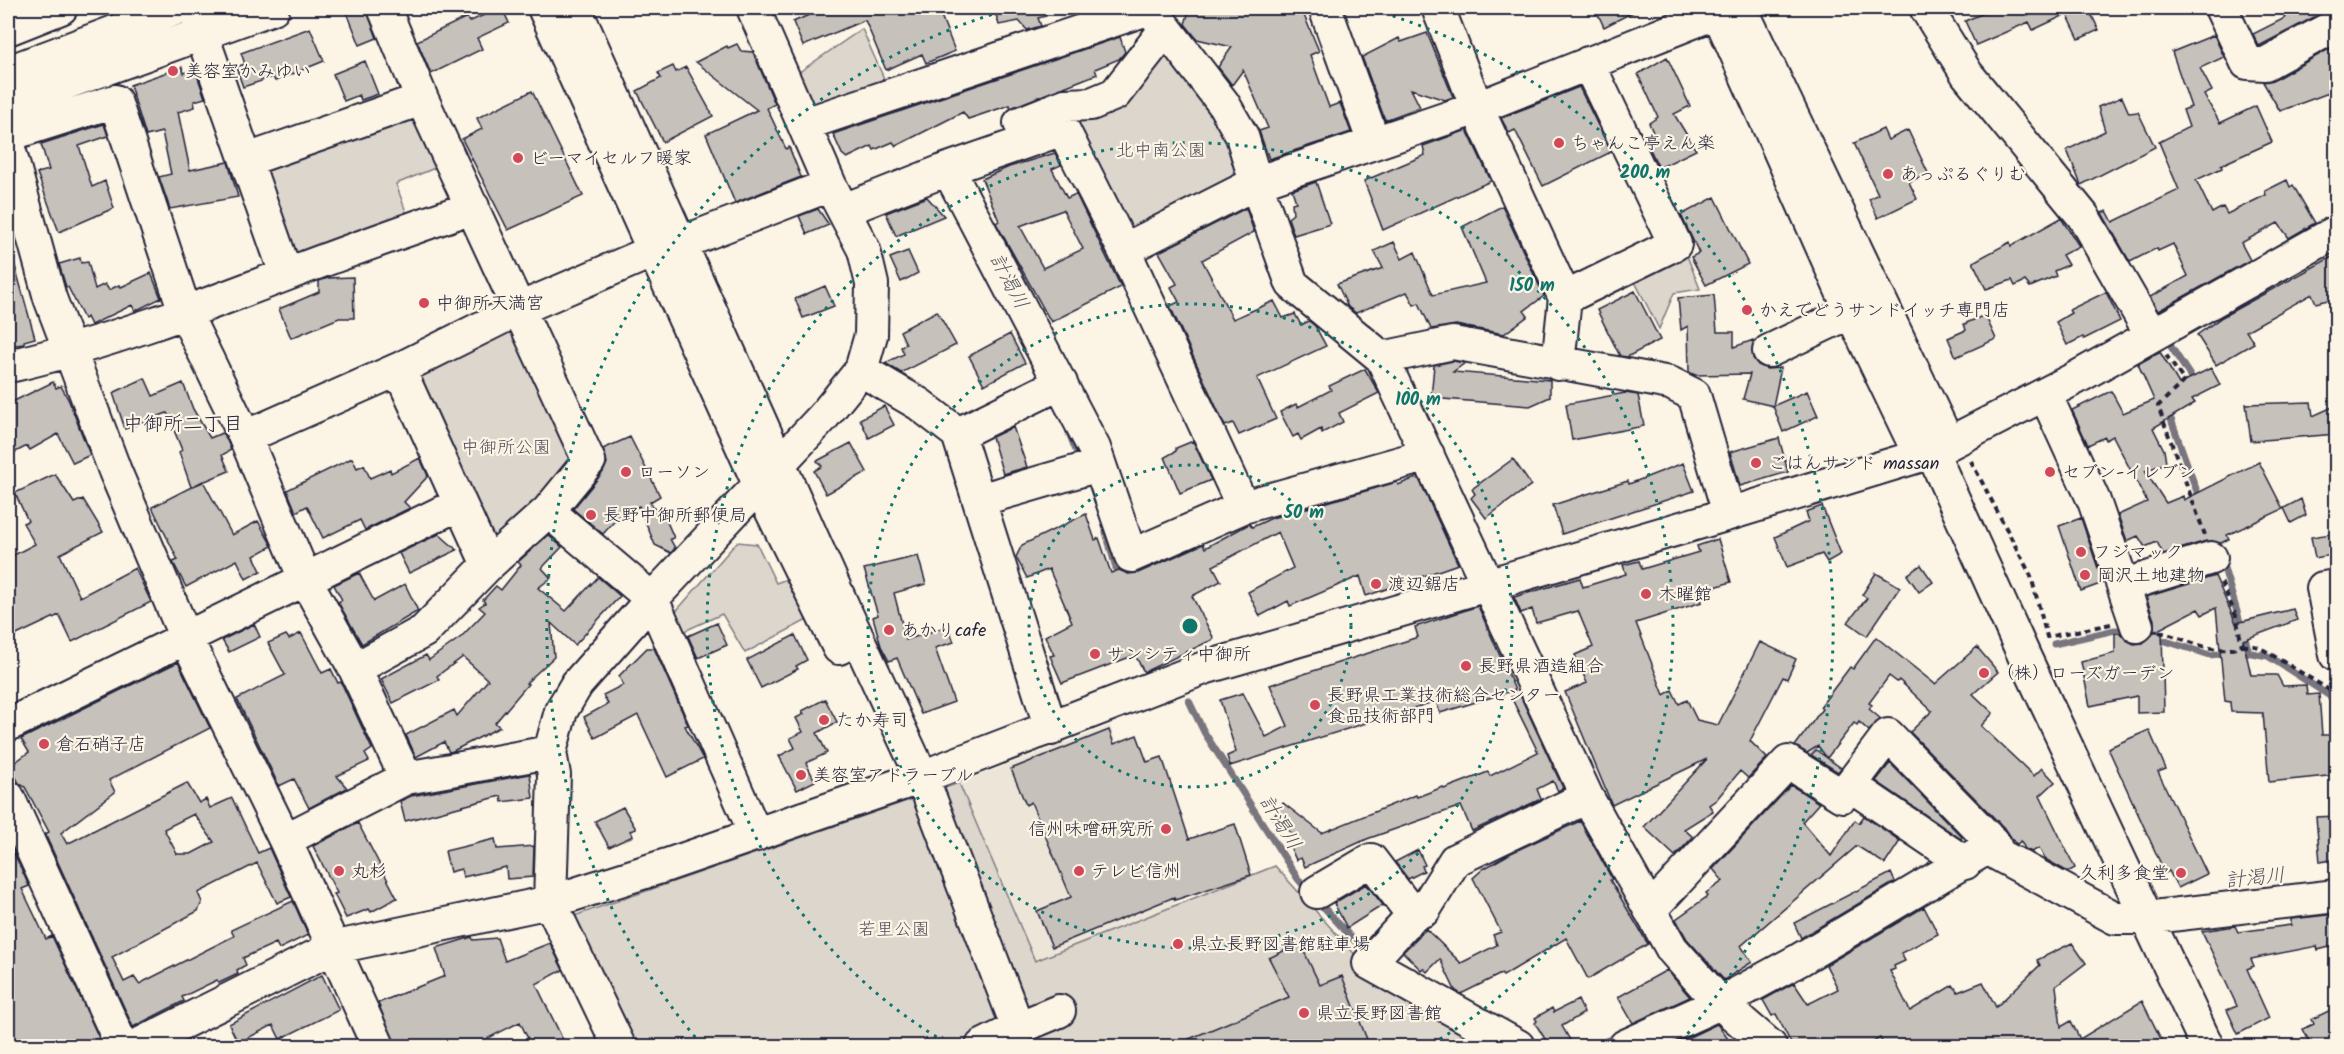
<svg xmlns="http://www.w3.org/2000/svg" width="2344" height="1054" viewBox="0 0 2344 1054" font-family="Kalam,'Klee One',sans-serif">
<rect width="100%" height="100%" fill="#fcf5e5"/>
<filter id="ink" filterUnits="userSpaceOnUse"><feTurbulence type="fractalNoise" baseFrequency=".0167" numOctaves="2"/><feDisplacementMap in="SourceGraphic" scale="12" xChannelSelector="R" yChannelSelector="G"/><feConvolveMatrix kernelMatrix="1 2 1 2 8 2 1 2 1" color-interpolation-filters="sRGB"/></filter>
<g filter="url(#ink)">
<path fill="#ece5d8" d="M1110,726L1175,906L1035,961L959,783Z"/>
<path fill="#dcd6cc" stroke="#7f7c84" stroke-width="1.5" d="M862,29L886,83L810,108L795,75Z
M1164,45L1226,126L1240,186L1133,235L1071,124L1118,98Z
M405,115L422,118L442,165L396,184L409,220L303,261L290,256L260,172Z
M1684,248L1700,289L1674,293L1659,329L1631,274Z
M506,330L517,334L571,453L568,468L495,545L415,383L419,369Z
M737,542L757,544L776,583L787,579L801,602H841L745,653L722,614L678,634L671,617Z
M959,783L1035,961L1275,866L1359,959L1499,1046H628L571,917Z"/>
<g fill="none" stroke-linecap="round" stroke-linejoin="round">
<path stroke="#78757e" stroke-width="7" d="M2168,342L2194,382L2191,384
M2168,411L2200,500
M1069,433L1079,458
M1106,532L1119,579
M2221,558L2249,652
M2156,638L2210,655L2229,653
M2054,644L2115,630L2131,631
M2246,652L2268,656L2336,700
M1189,701L1204,732L1298,879L1309,892
M1317,900L1361,948
M1595,1046L1620,1035"/>
</g>
<path fill="#c6c1bb" stroke="#22223b" stroke-width="1.5" fill-rule="evenodd" d="M345,8H366L377,38L360,45Z
M499,8H502L509,23L477,38L482,49L431,74L417,41L467,17L469,22Z
M825,8H938L955,51L926,63L922,54L886,70L865,20L803,46L793,22Z
M994,8H1045L1046,16L1038,18L1041,26L1027,30L1019,21L999,25Z
M1190,8H1301L1319,51L1310,55L1329,107L1340,103L1351,132L1269,159L1259,131L1268,128L1243,70L1232,85L1218,67L1232,47L1197,39L1185,24Z
M1595,8H1641L1604,27Z
M1995,8H2088L2099,30L2079,39L2067,14L2033,30L2029,22L1976,45L1965,21Z
M2280,8H2315L2318,15L2259,46L2253,34L2285,18Z
M310,28L324,61L275,81L273,77L243,87L236,67L245,64L241,53Z
M1427,33L1453,97L1445,100L1411,89L1420,107L1385,120L1362,57L1399,38L1401,42Z
M2214,35L2224,57L2200,68L2212,91L2204,95L2220,123L2256,106L2272,142L2221,165L2222,168L2196,180L2212,213L2223,207L2227,214L2266,195L2265,191L2287,180L2290,187L2293,185L2315,223L2289,238L2278,223L2241,243L2250,260L2158,311L2150,297L2188,276L2173,244L2158,251L2157,248L2130,262L2102,213L2107,211L2113,222L2179,190L2159,142L2189,127L2183,110L2191,107L2172,52Z
M1120,37L1125,52L1119,59L1095,69L1097,74L1011,108L1010,105L968,119L963,112L896,146L893,142L874,150L872,146L847,158L842,154L833,134Z
M737,44L741,51L753,52L775,104L767,108L786,149L789,147L801,177L735,203L706,134L757,110L696,62L727,46L728,48Z
M2329,49L2337,71V90L2280,111L2263,82L2274,80Z
M1667,57L1690,106L1674,114L1696,150L1659,168L1646,141L1655,137L1649,123L1658,117L1638,74Z
M365,61L378,94L361,100L359,95L344,101L333,74Z
M673,66L676,72L686,67L713,116L663,142L637,91L661,78L658,73Z
M182,67L184,73L195,69L205,98L194,101L195,107L178,112L190,170L228,162L238,197L170,209L159,177L171,174L162,132L146,136L130,85Z
M1579,87L1611,152L1543,186L1515,130L1509,133L1501,118Z
M532,91L583,196L508,230L462,139L482,129L477,118Z
M2122,97L2129,113L2138,112L2155,147L2081,185L2067,150L2105,131L2098,107Z
M104,124L108,136L79,146L92,187L105,181L114,208L59,232L37,173L49,170L41,144Z
M1883,129L1888,140L1908,130L1928,173L1909,182L1917,199L1878,218L1869,199L1878,194L1854,143Z
M1467,130L1491,181L1383,230L1364,181L1425,155L1423,146Z
M1055,153L1061,165L1052,169L1067,198L1076,194L1121,287L1051,322L996,223L999,221L982,179L1009,167ZM1063,210L1083,249L1043,268L1020,226Z
M1316,182L1330,224L1294,235L1288,218L1293,214L1292,203L1296,202L1292,190Z
M927,197L944,216L896,236L886,213Z
M1715,197L1748,264L1706,285L1691,257L1699,253L1681,215Z
M1502,206L1544,296L1524,311L1528,316L1504,334L1456,325L1431,329L1419,303L1414,305L1407,292L1356,313L1348,307L1337,284L1383,268L1374,251L1394,242L1402,259L1415,252L1433,295L1486,283L1462,227Z
M1246,208L1254,232L1202,260L1233,319L1274,301L1283,318L1295,314L1301,325L1309,321L1315,326L1326,346L1257,378L1276,419L1239,435L1233,423L1225,426L1170,306L1179,302L1171,287L1177,284L1159,252Z
M818,209L829,225L807,234L799,216Z
M2061,218L2079,246L2062,255L2068,265L2054,271L2056,276L2030,287L2025,281L2015,286L2012,280L1986,289L1973,262L2010,242L2011,246Z
M908,251L918,273L901,282L890,258Z
M2337,254V298L2316,303L2312,294L2246,331L2254,343L2216,365L2197,335L2222,317Z
M80,258L81,263L88,262L95,289L105,284L109,290L119,285L121,287L151,273L161,298L135,311L132,305L91,325L87,317L84,319L68,287H66L59,264Z
M13,259L35,338L24,341V344L8,346V260Z
M353,277L354,318H339L291,338L279,309L319,292V281L328,278Z
M825,286L834,306L803,318L795,299Z
M1635,291L1660,340L1627,357L1620,356L1597,310Z
M2106,292L2120,321L2084,339L2083,337L2067,345L2056,322L2071,313L2069,310Z
M1714,295L1717,332H1734V347L1753,340V358L1758,365L1767,369L1781,368L1773,406L1807,391L1818,416L1783,432L1773,406L1743,399L1750,374L1695,375L1689,372L1688,326L1681,330L1678,298Z
M937,311L956,345L901,373L885,363L904,354L901,347L906,344L900,331Z
M1985,315L1996,339L1956,357L1948,338L1966,330L1964,324Z
M1010,334L1025,363L984,385L969,356Z
M2160,352L2179,384L2211,368L2220,385L2192,399L2195,403L2153,428L2164,450L2166,463L2145,471L2166,503L2183,496L2184,500L2259,462L2283,509L2227,535L2229,539L2221,543L2206,541L2163,554L2157,542L2145,547L2138,536L2127,541L2118,515L2147,502L2113,436L2106,440L2105,437L2088,445L2072,410L2111,391L2123,413L2154,400L2138,364Z
M1453,361L1465,363L1453,372L1550,380V397L1530,406L1431,398L1434,365Z
M1365,369L1379,393L1339,413L1343,422L1322,433L1321,429L1301,440L1298,434L1293,437L1280,412L1296,404L1298,407L1331,390L1329,386Z
M145,378L153,396L183,383L193,409L210,438L222,433L226,438L231,450L222,455L229,471L191,487L179,452L182,450L167,413L125,429L113,393Z
M53,382L56,388L61,386L69,401L90,455L73,463L58,434L30,450L27,446L8,456V404Z
M1625,393L1638,395L1644,426L1572,440L1566,404Z
M2311,402L2313,416L2337,405V434L2251,441L2246,404Z
M884,406L894,425L869,438L860,419Z
M1013,427L1027,467L1003,474L992,437Z
M630,437L660,496L650,502L657,513L661,508L674,538L670,539L675,548L671,553L655,545L639,506L620,515L603,534L573,509L603,472L607,463L603,449Z
M1779,438L1788,472L1740,486L1730,452Z
M1193,441L1211,480L1180,493L1165,457L1176,451V448Z
M851,443L867,472L826,494L814,471L822,466L817,461Z
M352,458L357,468L364,465L370,478L390,469L391,473L420,458L428,476L404,502L410,508L365,530L360,520L323,538L307,506L296,512L287,490Z
M1513,459L1531,485L1486,518L1471,498L1475,494L1472,489Z
M1683,463L1694,491L1562,534L1553,505L1628,481L1629,484Z
M55,474L74,503L83,499L103,532L60,554L80,597L135,568L151,602L72,642L59,615L8,639V558L35,544L23,523L28,521L15,493Z
M1418,477L1458,564L1366,596L1360,576L1290,606L1288,601L1260,616L1248,592L1293,568L1278,532L1213,566L1221,581L1192,596L1214,639L1144,672L1135,655L1062,683L1050,656L1054,655L1045,636L1072,622L1049,569L1027,578L1016,557L1022,545L1086,514L1095,540L1099,538L1111,573L1119,570L1128,574L1138,573L1203,544L1205,548L1249,524L1252,527L1272,518L1397,482L1398,485Z
M203,481L232,535L258,521L272,546L254,556L261,571L246,579L237,560L186,587L173,562L178,560L152,507Z
M2301,499L2306,515L2291,523L2284,508Z
M1822,506L1841,554L1827,562L1822,554L1787,567L1775,537L1809,521L1806,512Z
M2081,518L2103,583L2081,591L2059,526Z
M2337,533V554L2315,558L2311,537Z
M439,534L457,550L409,573L399,553Z
M548,535L562,547L542,568L551,578L538,588L566,611L598,577L620,596L575,645L551,623L554,657L526,683L528,684L495,723L500,727L453,751L449,752L444,742L416,757L406,735L454,710L457,716L488,680L463,657L437,676L439,680L393,703L381,679L426,655L429,660L461,637L485,612L479,607L485,603L483,600L496,586L501,590L521,565L518,562Z
M1718,539L1731,582L1699,592L1702,602L1636,623L1664,695L1672,690L1679,704L1687,700L1697,720L1718,725L1760,642L1796,659L1787,679L1783,677L1750,741L1767,758L1748,778L1740,771L1716,800L1709,805L1713,811L1684,829L1693,837L1675,856L1644,827L1707,759L1612,805L1565,692L1587,683L1575,655L1593,647L1578,611L1536,623L1532,609L1521,613L1514,597L1580,578L1583,587L1626,574L1623,565L1639,561L1642,569L1699,552L1697,546Z
M918,556L926,584L894,593L906,640L948,626L954,642L935,648L954,702L921,714L897,658L889,661L881,646L873,617L878,615L864,569Z
M1921,565L1933,582L1919,592L1907,575Z
M359,573L374,601L405,584L418,611L362,644L338,602L342,600L334,585Z
M1876,573L1900,587L1867,636L1848,622L1867,598L1862,595Z
M2215,576L2236,623L2293,609L2297,620L2243,640L2251,675H2277L2283,686L2306,685L2307,695L2319,694L2322,735H2336L2337,775L2269,782L2263,713L2231,712L2230,702L2225,701L2216,608L2202,615L2198,609L2154,632V620L2146,597Z
M1478,606L1515,690L1440,713L1436,701L1230,766L1227,756L1236,752L1220,700L1243,693L1266,737L1288,726L1270,685L1418,637L1415,627Z
M717,623L727,645L698,658L688,636Z
M254,624L260,637L229,652L222,640Z
M2153,632H2162L2164,712L2137,713V696L2090,706L2081,662L2115,653V633H2120L2126,640L2134,644L2143,643Z
M301,633L322,673L331,669L338,683L341,682L372,749L365,754L369,761L337,776L347,788L309,808L294,779L279,786L237,699L285,675L268,643L286,635L289,639Z
M795,635L807,660L796,666L798,669L761,688L747,660Z
M1876,637L1935,684L1977,647L1998,672L1973,694L1993,713L1981,726L2034,776L2042,768L2055,782L2040,796L2075,868L2068,872L2045,859L2039,848L2032,852L2025,849L2021,841L2017,844L2014,842L2007,831L1910,732L1932,711L1899,680L1897,682L1889,676L1869,703L1872,705L1869,709L1881,719L1869,731L1859,722L1857,725L1854,723L1827,758L1818,746L1807,753L1795,746L1822,709L1820,707L1850,667L1853,669Z
M647,648H654L688,725L685,726L703,759L667,777L638,715L595,738L584,717L608,704L603,695L623,685L619,676Z
M178,662L210,728L109,780L115,792L61,833L67,844L187,783L199,803L206,799L210,808L232,798L258,853L269,848L291,897L277,903L257,863L198,893L202,902L198,911L112,957L124,982L134,977L139,984L234,936L231,930L293,901L308,935L279,949L276,943L243,958L246,965L237,970L238,974L219,983L217,980L182,997L184,1001L133,1027L45,834L49,832L25,787L19,783L10,766L29,752L21,739ZM194,814L214,842L191,854H177L164,829Z
M1519,693L1563,788L1558,791L1553,781L1537,789L1541,799L1472,831L1461,806L1367,839L1305,867L1301,858L1296,860L1289,844L1299,839L1273,818L1283,803L1322,833L1416,795L1417,797L1443,787L1444,789L1488,772L1490,776L1538,752L1511,697Z
M825,699L837,722L817,733L827,753L806,763L815,781L797,790L779,756L795,748L790,738L803,732L796,718L804,714L802,711Z
M1109,730L1114,744L1137,735L1147,762L1162,757L1189,839L1235,824L1251,875L1175,900L1174,897L1052,947L1037,911L1071,897L1031,802L1026,805L1011,769Z
M2149,730L2166,769L2158,772L2207,874L2178,888L2169,871L2165,873L2108,748Z
M1816,750L1841,768L1838,772L1811,755Z
M1890,763L1962,837L1961,839L1876,781Z
M530,774L533,798L502,802L501,796L405,821L400,801L411,796Z
M1791,785L1819,803L1802,822L1831,856L1855,820L1859,823L1864,816L1900,841L1885,864L1857,846L1741,946L1752,962L1724,980L1687,939L1676,919L1708,896L1706,893L1723,881L1713,869Z
M623,807L636,829L630,831L633,836L609,847L595,821Z
M2337,816V859L2320,862L2316,817Z
M1580,821L1612,879L1610,880L1648,944L1588,979L1566,938L1503,976L1501,974L1461,994L1455,990L1440,959L1427,972L1423,968L1421,970L1403,952L1426,929L1461,963L1497,945L1493,935L1501,932L1473,878L1483,869L1511,853Z
M358,823L397,898L371,912L369,909L346,918L334,894L337,893L313,846Z
M495,839L497,849L534,846L533,877L507,879L506,867L463,877L461,869L450,872L445,851Z
M12,849L29,886L22,889L46,939L52,936L99,1038L82,1047H8V851Z
M1418,850L1425,865L1422,866L1424,871L1408,879L1395,862Z
M1891,873L1895,882L1801,938L1794,923Z
M1366,884L1383,905L1347,928L1334,903Z
M1924,907L1938,934L1901,953L1905,961L1894,966L1895,969L1890,971L1910,1011L1953,985L1958,992L1983,982L1996,1007L2040,965L2037,960L2072,943L2086,963L2056,986L2061,1027L2071,1021L2080,1039L2142,1001L2165,1047H1885L1880,1038L1865,1047H1793L1776,1014L1772,1016L1763,1000L1794,983L1808,1004L1838,989L1826,965Z
M2337,914V945L2318,950L2317,946L2251,959L2254,966L2247,969L2269,1018L2238,1034L2227,1010L2237,1006L2202,931L2235,926L2238,932L2291,925V919Z
M472,937L473,940L497,938L505,961L550,943L563,970L536,984L563,1040L549,1047H532L520,1022L471,1047H396L378,1003L445,976L436,948Z
M1300,943L1320,985L1342,976L1370,1047H1170L1289,997L1269,958Z
M1667,970L1690,997L1633,1023L1618,997Z
M322,975L339,1010L280,1039L273,1025L238,1043L229,1024Z
M1578,1000L1584,1013L1562,1026L1570,1040L1559,1047H1550L1535,1023L1537,1021L1535,1018L1552,1008L1554,1012Z
M2337,1007V1047H2312L2303,1029L2314,1024L2312,1019Z
M1717,1024L1734,1047H1668Z"/>
<g fill="none" stroke-linecap="round" stroke-linejoin="round">
<g stroke="#22223b" stroke-width="36">
<path id="minor" d="M196,8L201,32L286,274
M544,8L769,506L839,648
M575,8L846,613L922,777L1018,1028L982,1046
M1150,8L1223,103L1242,136L1256,183L1477,108L1728,8
M1325,8L1374,143
M1438,8L1477,108L1565,298L1558,364
M1716,8L1851,312L1913,441L1932,452L2026,660L2207,1046
M1741,8L1940,426L1932,452
M1926,8L1967,74L2083,216L2151,334
M2221,8L2247,63L2265,64L2336,25
M8,29L61,8
M8,72L178,8
M8,104L273,8
M1020,123L1065,105L1091,104L1115,94L1158,39
M805,124L1150,8
M8,135L115,101L186,315L245,437L305,579L355,669L406,778
M8,145L50,298L115,471L185,636L285,840L378,1046
M247,160L422,99
M948,169L1094,448L1131,556L1243,507
M844,210L948,169L1063,129L1124,250L1243,507L1428,455
M1124,250L1256,183L1292,284L1382,358
M1565,298L1675,244L1588,63
M1769,351L1851,312
M8,364L14,365C107,343 196,309 285,275C347,251 410,229 473,207
M399,369L488,565
M861,370L919,404L958,434L1051,729
M2045,394L2094,501L2137,626
M958,434L1061,383
M245,437L399,369L519,309L679,240L694,238L830,185
M979,500L1099,465
M548,511L652,599L756,835
M1729,514L1694,395L1670,383L1453,343L1382,358L1587,797L1672,949L1720,1003L1770,1046
M2125,585L2211,558
M2336,586L2323,588L2336,655
M355,669L424,631L488,565L548,511L589,461L422,99L384,8
M8,725L459,504
M1850,785L1965,863
M8,797L122,1046
M285,840L406,778L550,752
M1317,892L1371,860L1413,915L1424,910L1455,860L1587,797
M1650,910L1788,762L1842,796L1888,735L1994,844
M1413,915L1369,963L1518,1046
M1018,1028L1059,1011
M136,1046L332,948L550,902L667,865L922,777L1204,668L1729,514L1932,452L2074,379L2336,232
M619,1046L550,902L554,775L550,752L561,711L577,684L652,599L823,417L861,370L871,335L872,284L864,250L830,185L753,8
M1625,1046L1720,1003L1799,960L1994,844L1999,855L2115,918H2145L2336,896"/>
</g>
<path stroke="#22223b" stroke-width="4" stroke-dasharray="6 4.5" stroke-linecap="butt" d="M2166,355L2184,381L2158,406L2205,535
M1971,461L2031,576L2047,637L2111,624
M2159,632C2187,638 2214,657 2242,646L2236,616L2221,582
M2242,646H2255L2264,650L2336,694"/>
<use href="#minor" stroke="#fcf5e5" stroke-width="32"/>
</g>
</g>
<g fill="none" stroke="#0f766e" stroke-width="3" stroke-dasharray="3 6">
<circle cx="1190" cy="626" r="161"/>
<circle cx="1190" cy="626" r="322"/>
<path d="M952 1046A483 483 0 1 1 1428 1046"/>
<path d="M701 1044A643 643 0 0 1 1013 8M1367 8A643 643 0 0 1 1679 1044"/>
</g>
<g fill="#d1495b" stroke="#fcf5e5" stroke-width="2">
<circle cx="173" cy="71" r="6"/>
<circle cx="1559" cy="143" r="6"/>
<circle cx="518" cy="158" r="6"/>
<circle cx="1888" cy="174" r="6"/>
<circle cx="424" cy="303" r="6"/>
<circle cx="1747" cy="310" r="6"/>
<circle cx="1756" cy="463" r="6"/>
<circle cx="626" cy="472" r="6"/>
<circle cx="2050" cy="472" r="6"/>
<circle cx="591" cy="515" r="6"/>
<circle cx="2081" cy="552" r="6"/>
<circle cx="2085" cy="575" r="6"/>
<circle cx="1376" cy="584" r="6"/>
<circle cx="1646" cy="594" r="6"/>
<circle cx="889" cy="630" r="6"/>
<circle cx="1095" cy="654" r="6"/>
<circle cx="1466" cy="666" r="6"/>
<circle cx="1984" cy="673" r="6"/>
<circle cx="1315" cy="705" r="6"/>
<circle cx="824" cy="720" r="6"/>
<circle cx="44" cy="744" r="6"/>
<circle cx="801" cy="775" r="6"/>
<circle cx="1166" cy="829" r="6"/>
<circle cx="339" cy="871" r="6"/>
<circle cx="1079" cy="871" r="6"/>
<circle cx="2181" cy="873" r="6"/>
<circle cx="1178" cy="944" r="6"/>
<circle cx="1304" cy="1013" r="6"/>
</g>
<g text-anchor="middle" stroke-width="4.5" stroke-linejoin="round" paint-order="stroke">
<g font-size="18" fill="#22223b" stroke="#fcf5e5" text-anchor="start">
<text x="185" y="77">美容室かみゆい</text>
<text x="1571" y="149">ちゃんこ亭えん楽</text>
<text x="530" y="164">ビーマイセルフ暖家</text>
<text x="1900" y="180">あっぷるぐりむ</text>
<text x="436" y="309">中御所天満宮</text>
<text x="1759" y="316">かえでどうサンドイッチ専門店</text>
<text x="1768" y="469">ごはんサンド massan</text>
<text x="638" y="478">ローソン</text>
<text x="2062" y="478">セブン-イレブン</text>
<text x="603" y="521">長野中御所郵便局</text>
<text x="2093" y="558">フジマック</text>
<text x="2097" y="581">岡沢土地建物</text>
<text x="1388" y="590">渡辺鋸店</text>
<text x="1658" y="600">木曜館</text>
<text x="901" y="636">あかりcafe</text>
<text x="1107" y="660">サンシティ中御所</text>
<text x="1478" y="672">長野県酒造組合</text>
<text x="1996" y="679">（株）ローズガーデン</text>
<text x="1327" y="701">長野県工業技術総合センター<tspan x="1327" dy="21">食品技術部門</tspan></text>
<text x="836" y="726">たか寿司</text>
<text x="56" y="750">倉石硝子店</text>
<text x="813" y="781">美容室アドラーブル</text>
<text x="1154" y="835" text-anchor="end">信州味噌研究所</text>
<text x="351" y="877">丸杉</text>
<text x="1091" y="877">テレビ信州</text>
<text x="2169" y="879" text-anchor="end">久利多食堂</text>
<text x="1190" y="950">県立長野図書館駐車場</text>
<text x="1316" y="1019">県立長野図書館</text>
</g>
<g font-size="18" fill="#504f5f" stroke="#fcf5e5">
<text x="1161" y="156">北中南公園</text>
<text x="506" y="453">中御所公園</text>
<text x="894" y="935">若里公園</text>
</g>
<g font-size="20" font-style="italic" fill="#545362" stroke="#fcf5e5">
<text transform="translate(1010 281) rotate(62)" y="7">計渇川</text>
<text transform="translate(1281 822) rotate(58)" y="7">計渇川</text>
<text transform="translate(2255 877) rotate(-6)" y="7">計渇川</text>
</g>
<g font-size="20" fill="#22223b" stroke="#fcf5e5">
<text x="183" y="430">中御所二丁目</text>
</g>
</g>
<circle cx="1190" cy="626" r="9" fill="#0f766e" stroke="#fcf5e5" stroke-width="3"/>
<g font-size="18" text-anchor="middle" font-weight="bold" fill="#0f766e" stroke="#fcf5e5" stroke-width="4.5" stroke-linejoin="round" paint-order="stroke">
<text x="1645" y="178">200 m</text>
<text x="1532" y="291">150 m</text>
<text x="1418" y="405">100 m</text>
<text x="1304" y="518">50 m</text>
</g>
<rect width="2344" height="1054" fill="none" stroke="#fcf5e5" stroke-width="30"/>
<rect x="15" y="15" width="2314" height="1024" fill="none" stroke="#22223b" stroke-width="2" filter="url(#ink)"/>
</svg>
